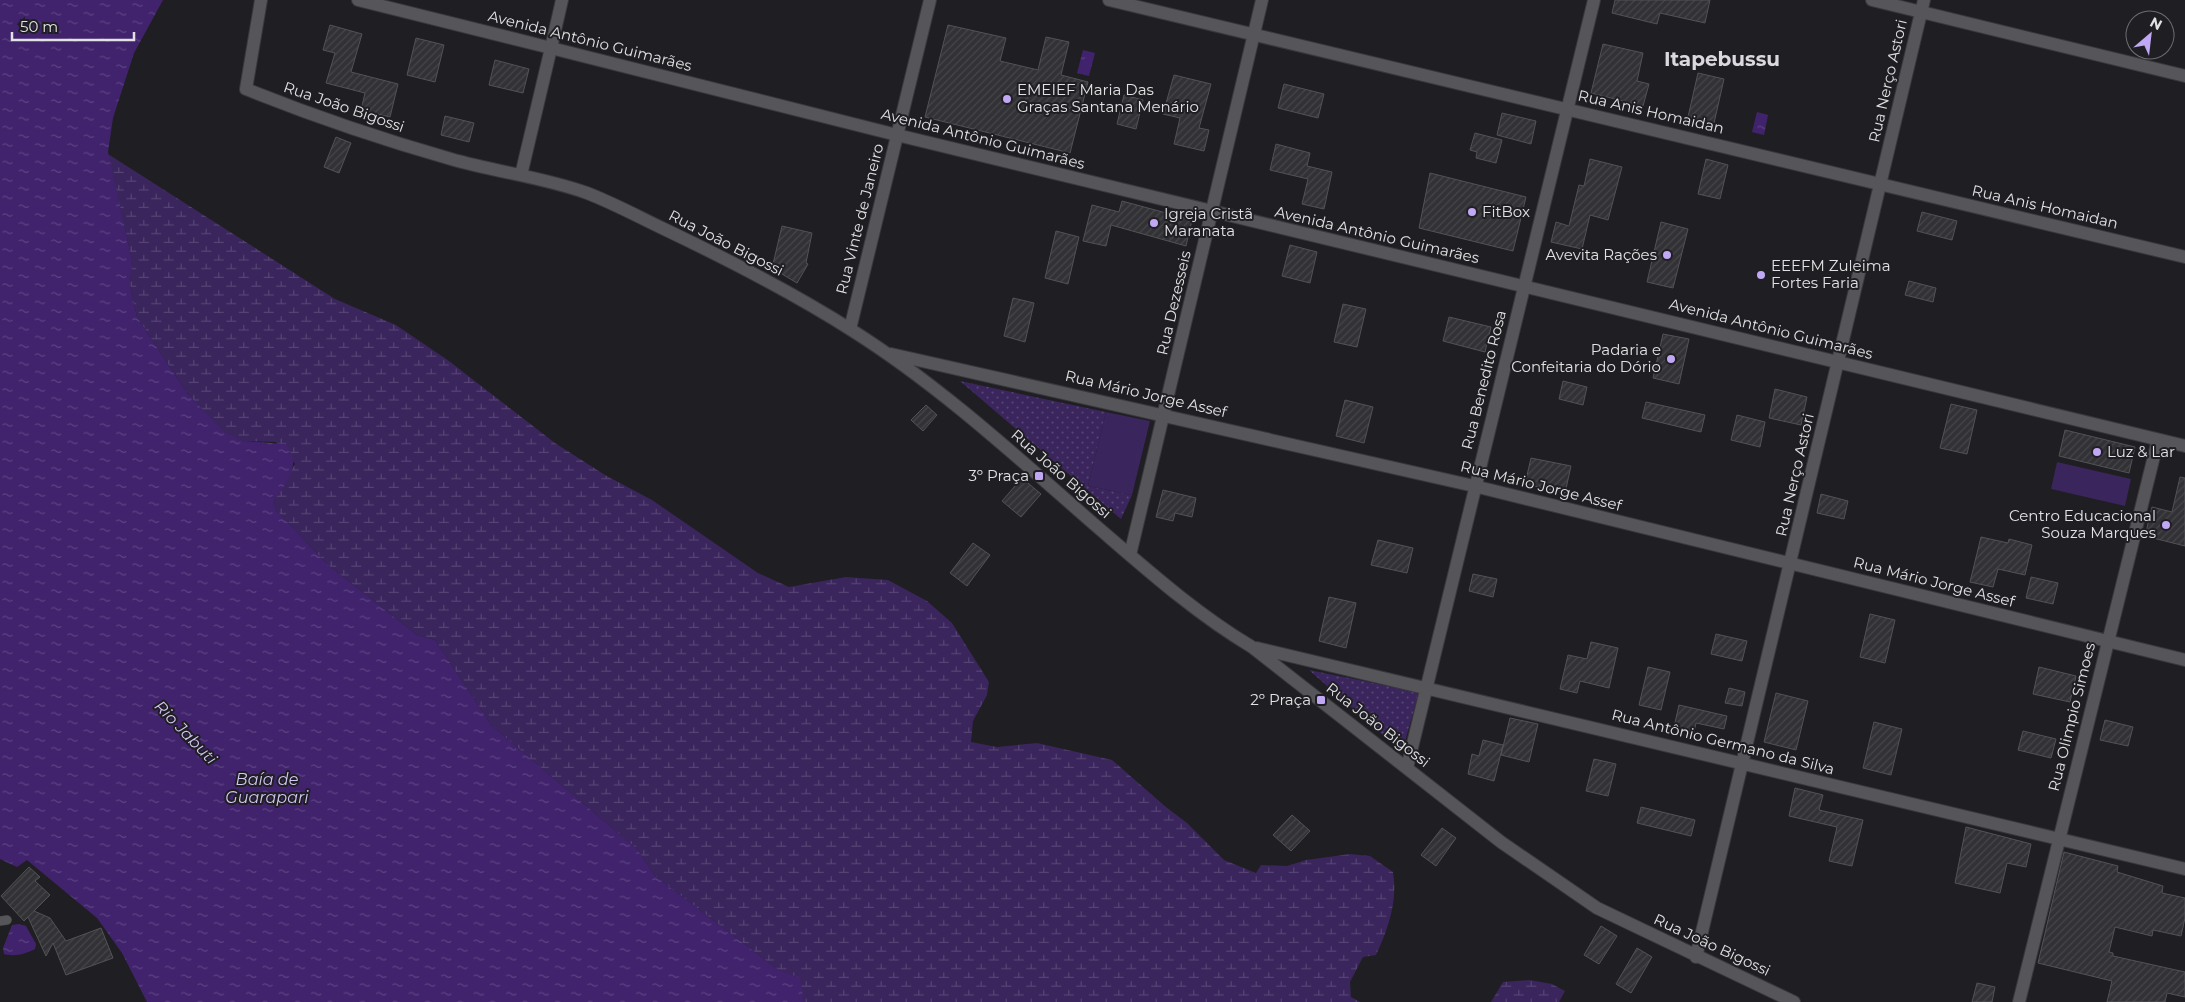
<svg xmlns="http://www.w3.org/2000/svg" width="2185" height="1002" viewBox="0 0 2185 1002" font-family="Montserrat,sans-serif">
<defs>
<pattern id="wetland-marsh" width="20" height="14" patternUnits="userSpaceOnUse" patternTransform="scale(1.25)"><rect width="20" height="14" fill="#3a255c"/><path d="M1 5h8M5 5V1M11 12h8M15 12V8" fill="none" stroke="#564473"/></pattern>
<pattern id="park-dots" width="8" height="8" patternUnits="userSpaceOnUse" patternTransform="scale(1.25)"><rect width="8" height="8" fill="#3a255c"/><path d="M2 2h.1M6 6h.1" fill="none" stroke="#564473" stroke-width="1.8" stroke-linecap="round"/></pattern>
<pattern id="water-ripples" width="26" height="14" patternUnits="userSpaceOnUse" patternTransform="scale(1.25)"><rect width="26" height="14" fill="#41236d"/><path d="M2 4q2-2 4 0t4 0M15 11q2-2 4 0t4 0" fill="none" stroke="#5c4382"/></pattern>
<pattern id="building-hatch" width="6" height="6" patternUnits="userSpaceOnUse" patternTransform="scale(1.25)"><rect width="6" height="6" fill="#323135"/><path d="M-1 1l2-2M0 6l6-6M5 7l2-2" fill="none" stroke="#464548"/></pattern>
</defs>
<rect width="100%" height="100%" fill="#1f1e22"/>
<path fill="url(#wetland-marsh)" d="M108,154L335,299L396,325L449,361L555,443L605,475L652,500L758,573L789,587L846,577L888,580L927,601L952,623L989,682L987,695L973,721L971,742L997,747L1037,743L1112,760L1166,807L1187,823L1224,860L1256,873L1261,865L1287,866L1306,860L1350,854L1370,856L1393,872C1398,901 1388,929 1376,955L1363,957L1350,982L1351,997L1360,1002H804L799,978L777,969L654,875L637,849L492,726L435,640L417,635L328,565L276,510L274,501L295,464L276,442L244,441L225,434L187,393L137,317L130,285L132,260Z
M1530,980L1552,984L1565,991L1559,1002H1491L1503,982Z"/>
<path fill="url(#park-dots)" d="M960,381L1106,412L1088,486L1132,495L1121,519Z
M1309,670L1419,692L1402,752Z"/>
<path fill="#3a255c" d="M1106,412L1150,421L1132,495L1088,486Z
M2057,462L2131,479L2125,506L2051,489Z"/>
<path fill="url(#water-ripples)" d="M0,0H163L134,53L113,118L108,152L132,260L130,285L137,317L187,393L225,433L244,441L285,444C303,466 287,480 274,501L276,510L328,565L417,635L435,640L492,726L637,849L654,875L777,969L800,978L804,1002H147L122,953L97,918L27,860L17,867L0,859Z
M1083,50L1095,53L1089,76L1077,73Z
M1757,112L1768,115L1764,135L1752,132Z
M19,924L26,926L36,944L35,949C26,954 13,957 4,954L3,948L12,925Z"/>
<path fill="url(#building-hatch)" stroke="#535256" d="M1615,0H1710L1705,23L1660,13L1657,24L1612,13Z
M330,25L362,34L351,72L398,84L390,117L361,110L365,93L326,83L335,53L323,50Z
M948,25L1006,38L1000,61L1038,70L1046,37L1069,42L1061,75L1088,82L1070,153L925,117Z
M416,38L444,45L435,82L407,75Z
M1603,44L1643,53L1637,81L1649,84L1643,106L1591,93Z
M495,60L529,69L523,93L489,85Z
M1698,73L1724,79L1714,123L1688,117Z
M1174,75L1211,84L1199,128L1209,130L1204,151L1174,144L1180,118L1163,114Z
M1284,84L1324,94L1318,118L1278,108Z
M1124,95L1143,100L1136,129L1117,124Z
M1502,113L1536,121L1531,144L1497,135Z
M445,116L474,123L469,142L441,135Z
M1475,133L1502,140L1496,163L1476,158L1477,152L1470,150Z
M336,137L351,143L339,173L324,167Z
M1276,144L1310,153L1307,166L1332,172L1324,209L1302,204L1308,179L1270,170Z
M1590,159L1622,167L1608,220L1590,215L1582,249L1551,242L1556,222L1569,226L1579,185L1584,186Z
M1706,159L1728,165L1720,199L1698,194Z
M1430,173L1526,197L1513,251L1419,228Z
M1122,201L1192,220L1186,246L1111,225L1106,246L1083,241L1092,205L1119,212Z
M1922,212L1957,221L1952,240L1917,231Z
M1661,222L1688,229L1673,288L1647,282Z
M782,226L812,233L806,263L808,264L797,283L772,268Z
M1056,231L1079,237L1068,284L1045,278Z
M1290,245L1317,252L1310,283L1282,276Z
M1909,281L1936,288L1933,302L1905,295Z
M1013,298L1034,303L1025,342L1004,336Z
M1343,304L1366,309L1357,347L1334,342Z
M1449,317L1491,327L1485,352L1443,341Z
M1663,334L1689,339L1679,384L1653,378Z
M1563,381L1587,387L1583,405L1559,399Z
M1775,389L1807,397L1801,425L1769,418Z
M1345,400L1373,407L1364,443L1336,436Z
M1646,402L1705,415L1701,432L1642,418Z
M1951,404L1977,410L1967,454L1940,448Z
M926,405L937,415L923,431L911,420Z
M1737,415L1765,422L1760,447L1731,440Z
M2065,430L2135,447L2129,473L2059,456Z
M1531,458L1571,466L1565,493L1525,484Z
M2180,477L2185,478V546L2145,536L2152,507L2172,512Z
M1022,478L1041,494L1021,517L1002,501Z
M1163,490L1196,498L1192,517L1175,513L1173,521L1156,517Z
M1821,494L1848,501L1844,519L1817,513Z
M1981,537L2008,543L2009,539L2032,545L2025,575L1998,569L1993,587L1970,582Z
M1378,540L1413,548L1407,573L1371,565Z
M973,543L990,555L967,586L950,573Z
M1473,574L1497,579L1493,597L1469,591Z
M2031,577L2058,583L2053,604L2026,598Z
M1329,597L1356,603L1346,648L1319,641Z
M1870,614L1895,620L1885,663L1860,657Z
M1716,634L1747,641L1742,661L1711,654Z
M1591,642L1618,648L1609,688L1580,681L1577,693L1560,689L1568,655L1587,659Z
M1648,667L1670,672L1661,710L1639,705Z
M2039,667L2076,676L2070,702L2033,694Z
M1729,688L1745,692L1742,706L1725,703Z
M1776,693L1808,701L1796,750L1764,742Z
M1679,705L1727,716L1724,729L1696,723L1694,732L1674,727Z
M1510,718L1538,724L1529,762L1501,755Z
M2105,720L2133,727L2128,746L2100,740Z
M1874,722L1902,729L1891,775L1863,768Z
M2023,731L2056,739L2051,758L2018,750Z
M1483,740L1503,745L1494,781L1468,774L1472,754L1479,756Z
M1594,759L1616,764L1608,796L1586,791Z
M1795,788L1823,795L1819,810L1863,820L1852,866L1829,861L1837,827L1789,816Z
M1641,807L1695,820L1691,836L1637,823Z
M1292,815L1310,831L1291,851L1273,835Z
M1966,827L2031,844L2026,867L2007,863L2000,893L1955,883Z
M1442,828L1456,838L1436,866L1421,855Z
M2064,852L2118,866L2117,872L2163,886L2162,893L2185,898V918L2181,936L2153,930L2152,936L2115,927L2109,952L2113,953V956L2185,972V997L2167,993L2165,1002H2107L2112,981L2038,963Z
M29,867L40,877L35,881L50,895L34,911L50,918L66,941L101,928L113,958L66,975L53,943L46,956L28,917L24,921L1,896Z
M1601,926L1617,936L1599,964L1584,955Z
M1637,948L1652,957L1631,993L1616,984Z
M1977,983L1995,987L1992,1002H1972Z"/>
<g fill="none" stroke-linecap="round" stroke-linejoin="round">
<g stroke="#39383c" stroke-width="10">
<path id="lane" d="M0,921L7,920"/>
</g>
<g stroke="#39383c" stroke-width="14">
<path id="street" d="M261,0L246,89C313,116 381,139 451,159C496,172 543,177 587,193C613,203 637,216 662,228C727,259 792,292 853,331C940,386 1017,457 1095,525C1145,568 1195,613 1252,647L1501,842L1597,908L1794,1002
M358,0L551,48L521,175
M1109,0L2185,257
M1872,0L2185,76
M850,329L930,0
M891,354L1474,486L2185,660
M1130,555L1262,0
M1257,648L2185,869
M1407,768L1594,0
M1696,957L1924,0
M2019,1002L2158,440"/>
</g>
<g stroke="#39383c" stroke-width="14">
<path id="secondary" d="M562,0L551,48L897,135L2185,446"/>
</g>
<use href="#lane" stroke="#56555a" stroke-width="9"/>
<use href="#street" stroke="#56555a" stroke-width="12"/>
<use href="#secondary" stroke="#56555a" stroke-width="12"/>
</g>
<g fill="#c0a8f4" stroke="#1f1e22" stroke-width="2">
<circle cx="1007" cy="99" r="5"/>
<circle cx="1472" cy="212" r="5"/>
<circle cx="1154" cy="223" r="5"/>
<circle cx="1667" cy="255" r="5"/>
<circle cx="1761" cy="275" r="5"/>
<circle cx="1671" cy="359" r="5"/>
<circle cx="2097" cy="452" r="5"/>
<rect x="1034" y="471" width="10" height="10" rx="2.5"/>
<circle cx="2166" cy="525" r="5"/>
<rect x="1316" y="695" width="10" height="10" rx="2.5"/>
</g>
<g text-anchor="middle" stroke-width="4" stroke-linejoin="round" paint-order="stroke">
<g font-size="15" fill="#e2e2e4" stroke="#1f1e22">
<text transform="translate(590 41) rotate(14)" y="5">Avenida Antônio Guimarães</text>
<text transform="translate(1888 81) rotate(-77)" y="5">Rua Nerço Astori</text>
<text transform="translate(344 107) rotate(19)" y="5">Rua João Bigossi</text>
<text transform="translate(1651 112) rotate(13)" y="5">Rua Anis Homaidan</text>
<text transform="translate(983 139) rotate(14)" y="5">Avenida Antônio Guimarães</text>
<text transform="translate(2045 207) rotate(13)" y="5">Rua Anis Homaidan</text>
<text transform="translate(860 219) rotate(-76)" y="5">Rua Vinte de Janeiro</text>
<text transform="translate(1377 235) rotate(13)" y="5">Avenida Antônio Guimarães</text>
<text transform="translate(726 243) rotate(27)" y="5">Rua João Bigossi</text>
<text transform="translate(1174 303) rotate(-77)" y="5">Rua Dezesseis</text>
<text transform="translate(1771 329) rotate(14)" y="5">Avenida Antônio Guimarães</text>
<text transform="translate(1484 380) rotate(-76)" y="5">Rua Benedito Rosa</text>
<text transform="translate(1146 394) rotate(13)" y="5">Rua Mário Jorge Assef</text>
<text transform="translate(1061 474) rotate(41)" y="5">Rua João Bigossi</text>
<text transform="translate(1795 475) rotate(-77)" y="5">Rua Nerço Astori</text>
<text transform="translate(1541 486) rotate(14)" y="5">Rua Mário Jorge Assef</text>
<text transform="translate(1934 582) rotate(14)" y="5">Rua Mário Jorge Assef</text>
<text transform="translate(2072 717) rotate(-76)" y="5">Rua Olimpio Simoes</text>
<text transform="translate(1378 725) rotate(38)" y="5">Rua João Bigossi</text>
<text transform="translate(1723 742) rotate(14)" y="5">Rua Antônio Germano da Silva</text>
<text transform="translate(1712 945) rotate(25)" y="5">Rua João Bigossi</text>
</g>
<g font-size="15" fill="#e2e2e4" stroke="#1f1e22" text-anchor="start">
<text x="1017" y="95">EMEIEF Maria Das<tspan x="1017" dy="17">Graças Santana Menário</tspan></text>
<text x="1482" y="217">FitBox</text>
<text x="1164" y="219">Igreja Cristã<tspan x="1164" dy="17">Maranata</tspan></text>
<text x="1657" y="260" text-anchor="end">Avevita Rações</text>
<text x="1771" y="271">EEEFM Zuleima<tspan x="1771" dy="17">Fortes Faria</tspan></text>
<text x="1661" y="355" text-anchor="end">Padaria e<tspan x="1661" dy="17">Confeitaria do Dório</tspan></text>
<text x="2107" y="457">Luz &amp; Lar</text>
<text x="1029" y="481" text-anchor="end">3º Praça</text>
<text x="2156" y="521" text-anchor="end">Centro Educacional<tspan x="2156" dy="17">Souza Marques</tspan></text>
<text x="1311" y="705" text-anchor="end">2º Praça</text>
</g>
<g font-size="16" font-style="italic" fill="#d4c8f3" stroke="#1f1e22">
<text transform="translate(186 732) rotate(46)" y="6">Rio Jabuti</text>
<text x="267" y="785">Baía de<tspan x="267" dy="18">Guarapari</tspan></text>
</g>
<g font-size="20" font-weight="bold" fill="#dbd9df" stroke="#1f1e22">
<text x="1722" y="66">Itapebussu</text>
</g>
</g>
<g transform="translate(2150 35) rotate(28)"><circle r="24" fill="#1f1e22" stroke="#6d6c70"/>
<path d="M0-4L9 19L0 12L-9 19Z" fill="#c0a8f4"/>
<text y="-8" font-size="14" font-weight="bold" text-anchor="middle" fill="#e2e2e4">N</text>
</g>
<path d="M12 32v8h122v-8" fill="none" stroke="#e2e2e4" stroke-width="2.5"/>
<text x="20" y="32" font-size="15" fill="#e2e2e4" stroke="#1f1e22" stroke-width="4" paint-order="stroke">50 m</text>
</svg>
